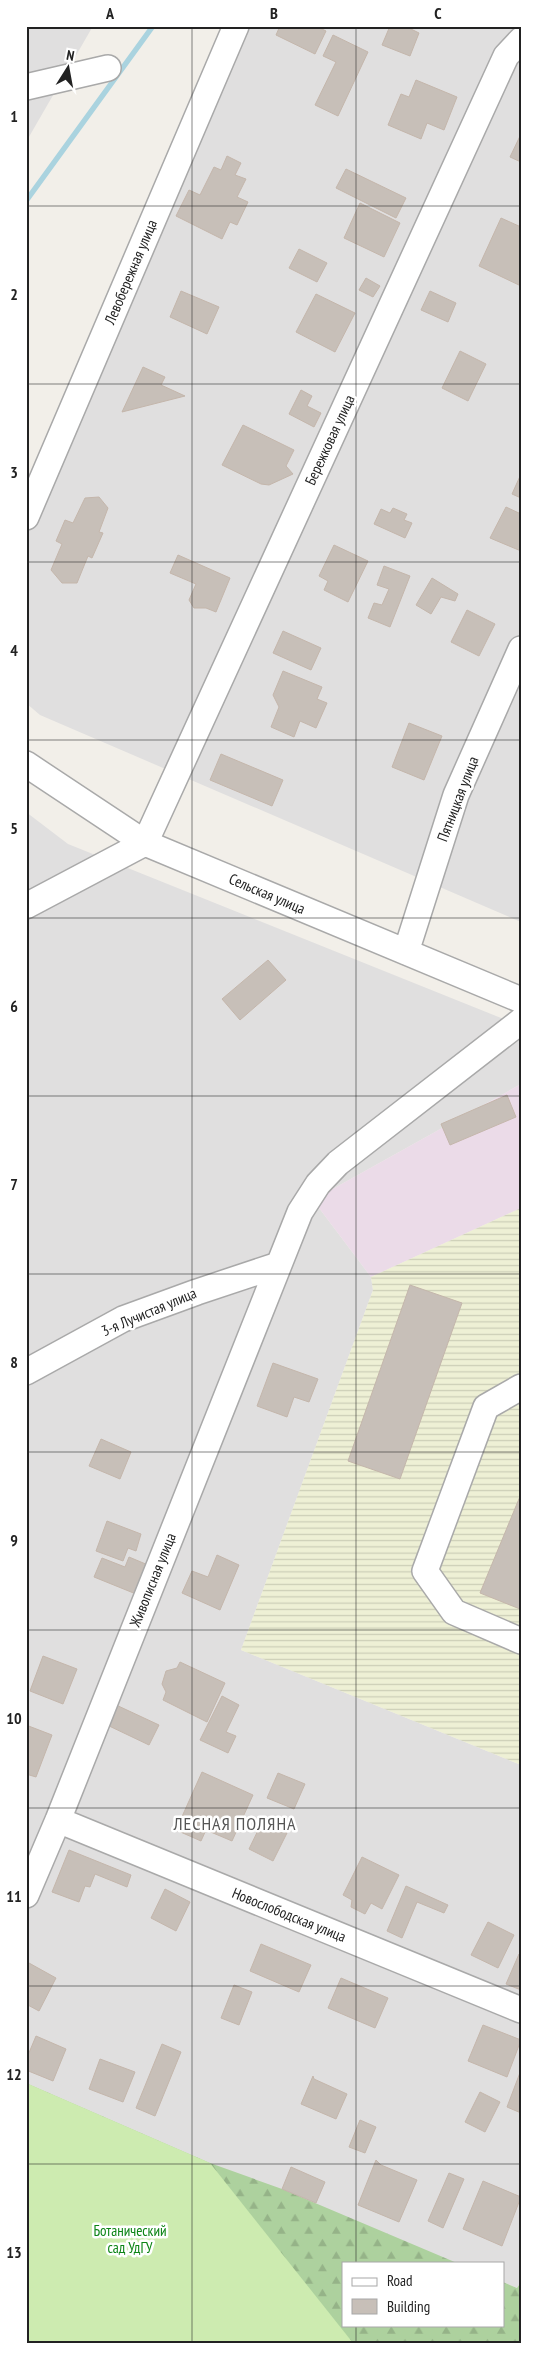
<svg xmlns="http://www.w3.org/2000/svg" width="547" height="2369" viewBox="0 0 547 2369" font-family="'PT Sans Narrow',sans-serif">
<defs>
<pattern id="farmland-rules" width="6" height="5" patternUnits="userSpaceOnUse" patternTransform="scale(1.25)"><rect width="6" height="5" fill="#eef0d5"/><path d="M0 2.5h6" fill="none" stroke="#ccceb7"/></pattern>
<pattern id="forest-firs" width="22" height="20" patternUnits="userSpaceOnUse" patternTransform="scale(1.25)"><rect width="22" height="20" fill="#add19e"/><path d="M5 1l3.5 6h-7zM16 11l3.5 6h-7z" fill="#95b388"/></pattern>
</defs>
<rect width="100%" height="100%" fill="#f2efe9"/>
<path fill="#e0dfdf" d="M26,26H93L26,142Z
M235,26H521V922L40,715L26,703V500Z
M26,812L68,844L521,1026V1084L313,1200L371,1277L373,1290L241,1650L521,1765V2282L517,2288L503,2282V2263H456L210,2163L26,2083Z"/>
<path fill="#ebdbe8" d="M521,1084V1208L371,1277L313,1200Z"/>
<path fill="url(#farmland-rules)" d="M521,1208V1765L241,1650L373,1290L371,1277Z"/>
<path fill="url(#forest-firs)" d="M26,2083L210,2163L282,2189L457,2263H343V2325H503V2282L517,2288L521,2282V2343H26Z"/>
<path fill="#cdebb0" d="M26,2083L210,2163L353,2343H26Z"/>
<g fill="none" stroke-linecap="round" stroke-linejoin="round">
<path stroke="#aad3df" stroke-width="5.5" d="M26,201L153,26"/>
</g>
<path fill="#c7bfb8" stroke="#c4b6ab" d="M280,26H316L326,31L315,54L276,35Z
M390,26H409V28L419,33L410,56L382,45Z
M333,35L368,52L338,116L315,105L336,62L323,56Z
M416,80L457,97L444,130L427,123L421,139L388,125L401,94L409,97Z
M521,134V162L510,157Z
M227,156L241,163L235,175L246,179L237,197L248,202L237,225L230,222L222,239L176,216L189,190L200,195L214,167L221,170Z
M346,169L406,198L396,218L336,188Z
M360,203L400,223L384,257L344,238Z
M501,218L521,227V286L479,266Z
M299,249L327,263L317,282L289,268Z
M366,278L380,286L373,297L359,290Z
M181,291L219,307L207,334L170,317Z
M430,291L456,303L448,322L421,310Z
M316,294L355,313L335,352L296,332Z
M460,351L486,364L468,401L442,388Z
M143,367L165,377L161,385L185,396L122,412Z
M301,390L312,396L307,406L321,413L314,427L289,414Z
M243,425L294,450L286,466L293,474L269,485L261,484L222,465Z
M521,474V498L512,494Z
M99,497L108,508L99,532L103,533L92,558L88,556L77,583H62L51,570L62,544L56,541L65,520L73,523L85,498Z
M506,507L521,514V551L490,538Z
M393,508L407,514L404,520L412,523L405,538L374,524L381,509L390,513Z
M334,545L368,561L348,602L324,590L328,581L319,576Z
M178,555L230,578L216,612L206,608H194L189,600L196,584L170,573Z
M384,566L410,576L390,627L368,618L374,603L382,605L389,589L377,585Z
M432,578L458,594L455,601L441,597L431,614L416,605Z
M467,610L495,624L479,656L451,642Z
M283,631L321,648L311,670L273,653Z
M283,671L322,687L317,699L327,703L316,728L300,721L294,737L271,727L279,707L273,695Z
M409,723L442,736L424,780L392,767Z
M221,754L283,780L272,806L210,780Z
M268,960L286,980L240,1020L222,999Z
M507,1095L516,1117L450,1145L441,1124Z
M410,1285L462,1303L400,1479L348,1461Z
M273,1363L318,1379L309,1402L294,1397L287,1417L257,1406Z
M101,1439L131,1452L120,1479L89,1466Z
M521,1494V1609H520L480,1593Z
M107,1521L141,1534L136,1551L128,1548L123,1561L96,1551Z
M217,1555L239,1565L220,1610L182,1593L192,1571L208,1577Z
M129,1557L148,1565L136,1594L94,1577L102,1558L125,1567Z
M43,1656L77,1669L63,1704L30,1691Z
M180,1662L225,1683L207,1722L163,1700L166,1692L162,1684L166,1671L177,1668Z
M222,1696L239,1705L226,1732L236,1736L228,1753L200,1740Z
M114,1704L159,1725L149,1745L105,1724Z
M26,1725L52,1735L36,1777L26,1774Z
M202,1772L253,1795L232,1841L206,1830L201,1841L176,1830Z
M278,1773L305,1784L294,1809L267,1798Z
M263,1820L287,1833L273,1861L249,1849Z
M69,1850L131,1875L127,1887L95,1874L90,1887L85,1886L79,1902L52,1892Z
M362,1857L399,1875L382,1909L371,1903L365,1914L351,1907L352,1900L343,1895Z
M406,1886L448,1905L444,1913L417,1902L402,1938L387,1931Z
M165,1889L190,1902L176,1931L151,1918Z
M488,1922L514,1935L498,1968L471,1955Z
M261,1944L311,1965L299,1992L250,1971Z
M519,1954H521V1990L506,1984Z
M29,1963L56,1978L39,2011L26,2004V1969Z
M341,1978L388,1998L375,2028L328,2008Z
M234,1985L252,1992L239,2025L221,2018Z
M483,2025L521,2040L507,2077L468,2061Z
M36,2036L66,2049L53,2081L26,2070V2060Z
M162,2044L181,2052L155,2116L136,2108Z
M100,2059L135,2072L123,2102L89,2089Z
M521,2070V2113L507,2107Z
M313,2076L314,2079L347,2094L336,2119L301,2104Z
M480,2092L500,2102L485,2132L465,2122Z
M360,2120L376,2127L365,2153L349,2147Z
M376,2160L381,2165L417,2180L399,2222L358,2205Z
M291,2167L325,2182L316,2203L282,2189Z
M449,2173L464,2179L443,2228L428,2221Z
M483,2181L521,2197L502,2246L463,2229Z"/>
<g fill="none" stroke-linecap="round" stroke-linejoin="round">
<g stroke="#a9a9a9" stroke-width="28">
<path id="minor" d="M26,87L108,68
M26,517L236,26
M26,764L145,843L521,1000
M145,843L506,56L521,40
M26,906L145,843
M406,952L456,795L521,649
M26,1372L123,1319L197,1292L278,1265
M521,1387L486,1407L425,1571L454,1612L521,1641
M58,1820L521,2010
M26,1895L58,1820L300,1212L318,1184L338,1163L521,1021"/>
</g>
<use href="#minor" stroke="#fff" stroke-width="25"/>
</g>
<path fill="none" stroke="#222" stroke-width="1" stroke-opacity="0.55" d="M192,26V2343M356,26V2263M26,206H521M26,384H521M26,562H521M26,740H521M26,918H521M26,1096H521M26,1274H521M26,1452H521M26,1630H521M26,1808H521M26,1986H521M26,2164H521M356,2325V2343"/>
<g text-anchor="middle" stroke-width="5" stroke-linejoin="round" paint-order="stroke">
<g font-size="15" fill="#222" stroke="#fff">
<text transform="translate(131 272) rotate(-67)" y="5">Левобережная улица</text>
<text transform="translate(330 440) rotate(-65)" y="5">Бережковая улица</text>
<text transform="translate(458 799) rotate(-69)" y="5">Пятницкая улица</text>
<text transform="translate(267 894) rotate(23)" y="5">Сельская улица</text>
<text transform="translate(149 1312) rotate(-23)" y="5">3-я Лучистая улица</text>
<text transform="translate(153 1580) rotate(-68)" y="5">Живописная улица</text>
<text transform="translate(289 1915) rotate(22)" y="5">Новослободская улица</text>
</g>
<g font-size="15" fill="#0c8416" stroke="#fff">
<text x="130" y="2236">Ботанический<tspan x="130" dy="17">сад УдГУ</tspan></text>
</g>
<g font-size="18" letter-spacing="1" fill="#555" stroke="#fff">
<text x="235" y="1830">ЛЕСНАЯ ПОЛЯНА</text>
</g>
</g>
<rect width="547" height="2369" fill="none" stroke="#ffffff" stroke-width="55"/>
<rect x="342" y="2262" width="162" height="65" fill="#ffffff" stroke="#a7a7a7"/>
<rect x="352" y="2278" width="25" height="8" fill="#ffffff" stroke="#a7a7a7"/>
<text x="387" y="2286" font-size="15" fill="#222222">Road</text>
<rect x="352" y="2299" width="25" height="15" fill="#c7bfb8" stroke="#a7a7a7"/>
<text x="387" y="2312" font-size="15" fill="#222222">Building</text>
<g transform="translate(68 68) rotate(11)" stroke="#ffffff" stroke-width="4" paint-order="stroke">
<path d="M0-4L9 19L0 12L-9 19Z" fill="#222222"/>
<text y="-8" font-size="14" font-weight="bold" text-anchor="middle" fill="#222222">N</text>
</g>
<rect x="28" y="28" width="492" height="2314" fill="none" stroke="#222" stroke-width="2"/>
<g font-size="16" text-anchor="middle" font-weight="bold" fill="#222">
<text x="110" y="19">A</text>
<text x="274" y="19">B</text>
<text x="438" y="19">C</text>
<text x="14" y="122">1</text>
<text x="14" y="300">2</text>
<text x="14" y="478">3</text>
<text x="14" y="656">4</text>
<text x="14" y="834">5</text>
<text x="14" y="1012">6</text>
<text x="14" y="1190">7</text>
<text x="14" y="1368">8</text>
<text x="14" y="1546">9</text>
<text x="14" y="1724">10</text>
<text x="14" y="1902">11</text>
<text x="14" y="2080">12</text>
<text x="14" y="2258">13</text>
</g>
</svg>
